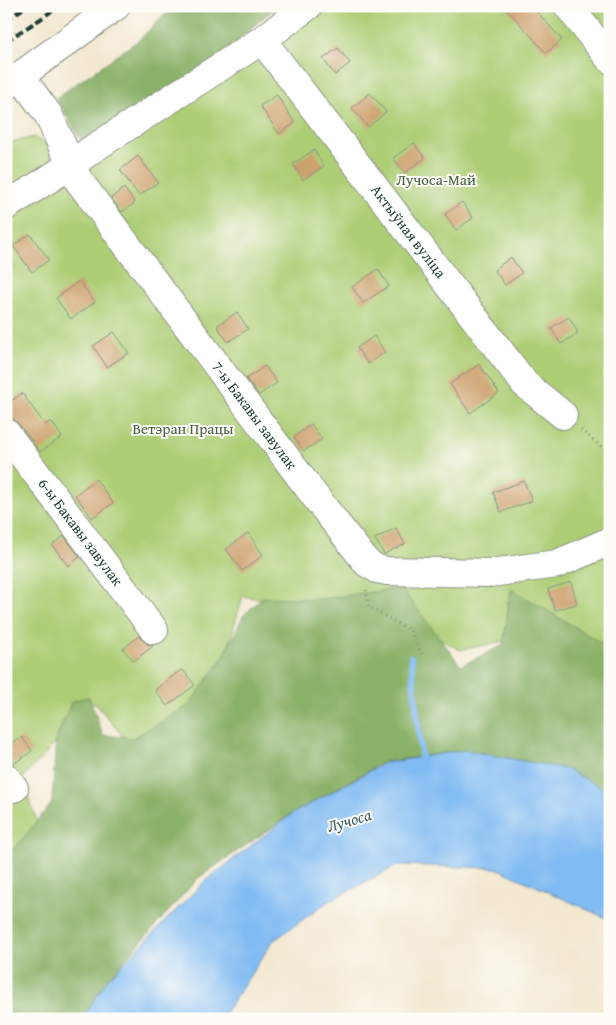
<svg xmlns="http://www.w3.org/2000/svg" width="616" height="1025" viewBox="0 0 616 1025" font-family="'Gentium Book Plus',serif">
<rect width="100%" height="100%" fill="#fdfcf7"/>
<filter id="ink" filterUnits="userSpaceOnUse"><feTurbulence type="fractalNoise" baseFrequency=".02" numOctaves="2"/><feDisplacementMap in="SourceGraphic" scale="10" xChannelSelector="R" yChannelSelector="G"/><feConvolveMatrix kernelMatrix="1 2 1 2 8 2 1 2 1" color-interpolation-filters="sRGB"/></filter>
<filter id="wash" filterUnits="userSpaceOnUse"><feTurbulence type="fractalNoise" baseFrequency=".0096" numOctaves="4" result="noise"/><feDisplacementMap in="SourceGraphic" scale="20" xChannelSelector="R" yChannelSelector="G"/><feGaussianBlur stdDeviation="1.12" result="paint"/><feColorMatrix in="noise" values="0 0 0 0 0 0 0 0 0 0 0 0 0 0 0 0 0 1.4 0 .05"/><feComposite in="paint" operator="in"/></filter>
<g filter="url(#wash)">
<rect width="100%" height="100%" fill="#f3e8d0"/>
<path fill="#aece76" stroke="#668655" d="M317,6H610V647L506,601L524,637L460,650L374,601L308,607L243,596L217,685L136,752L94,702L22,779L44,841L6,872V216Z
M34,137L53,149L49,170L6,198V143Z"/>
<path fill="#8ab167" stroke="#54774e" d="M174,6H278L259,21L206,70L81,140L56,98L139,40Z
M401,588L461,666L503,645L511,589L610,648V793L566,769L466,750L383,762L290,815L198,878L107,980L82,1019H12L6,999V851L15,848L52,803L56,738L72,701L89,697L103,735L133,738L188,706L223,658L243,616L263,597L321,599Z"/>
<path fill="#81bbf3" stroke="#507c94" d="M465,750L566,769L610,792V920L496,868L398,865L327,902L273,941L221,1019H82L107,980L205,881L292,814L384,763Z"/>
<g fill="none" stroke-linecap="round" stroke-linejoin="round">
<path stroke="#81bbf3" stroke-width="6" d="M411,657L422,765"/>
</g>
<g id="blocks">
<path fill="#cda16e" d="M504,6H532L562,40L546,53Z
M338,48L350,63L335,75L323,59Z
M370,93L386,112L368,127L352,108Z
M277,95L295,123L279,134L260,106Z
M414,143L425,158L405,173L393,158Z
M314,150L324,166L303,180L293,164Z
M138,156L158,182L139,196L120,170Z
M124,188L135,203L122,212L111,198Z
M462,202L473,218L456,230L445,214Z
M30,234L49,260L32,272L13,246Z
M511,257L522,273L505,285L494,270Z
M378,269L389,286L363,303L352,287Z
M79,281L95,302L71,319L56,298Z
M237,312L248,329L228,342L217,326Z
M569,317L578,333L561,344L551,328Z
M114,332L129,353L107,367L93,346Z
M374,336L385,352L368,364L357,348Z
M479,364L499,393L470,413L450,384Z
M265,366L277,383L259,395L246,379Z
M22,393L45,425L51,421L62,437L40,452L18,423L13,419L6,418V405Z
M311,424L322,439L304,451L294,437Z
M96,479L113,503L92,518L75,495Z
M524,481L532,501L501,512L493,492Z
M396,528L405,544L384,554L375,539Z
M248,533L263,555L242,571L226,549Z
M64,536L80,557L68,566L52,545Z
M571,582L577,604L555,610L548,589Z
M139,636L147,644L153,646L134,661L123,649Z
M182,669L195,685L167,706L155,690Z
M22,737L32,751L13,764L6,756V748Z"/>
</g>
</g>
<g filter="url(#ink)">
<use href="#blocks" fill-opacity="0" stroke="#899282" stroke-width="1"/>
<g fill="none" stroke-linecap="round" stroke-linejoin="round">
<g stroke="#899282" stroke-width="30">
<g id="minor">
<path d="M568,6L610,59"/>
<path id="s1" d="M262,40L525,384L563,415"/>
<path id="s2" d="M20,76L48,114L71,165L79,181L314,495L367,563L377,569L387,571L490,573L557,564L610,541"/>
<path d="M6,86L116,6"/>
<path d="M6,206L71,165L91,150L262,40L308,6"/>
<path id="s3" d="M6,433L154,630"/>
<path d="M6,778L14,788"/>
</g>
</g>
<path stroke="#899282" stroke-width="3" stroke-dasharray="1 4" stroke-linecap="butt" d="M581,430L610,454
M366,590L369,607L410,630L423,657"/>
<use href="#minor" stroke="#fff" stroke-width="28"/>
<path stroke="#1f3d34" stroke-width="4" stroke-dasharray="8 4" stroke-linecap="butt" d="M6,20L27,6
M6,41L42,18L58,6"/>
</g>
</g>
<g text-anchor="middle" stroke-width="4" stroke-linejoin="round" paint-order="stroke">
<g font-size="15" fill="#436144" stroke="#fdfcf7">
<text x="436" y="185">Лучоса-Май</text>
<text x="183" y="434">Ветэран Працы</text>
</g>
<g font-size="15" fill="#1f3d34" stroke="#fdfcf7">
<text dy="5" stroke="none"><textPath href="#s1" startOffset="241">Актыўная вуліца</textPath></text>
<text dy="5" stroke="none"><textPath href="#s2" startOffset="414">7-ы Бакавы завулак</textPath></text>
<text dy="5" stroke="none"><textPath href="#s3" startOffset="124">6-ы Бакавы завулак</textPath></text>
</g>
<g font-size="16" font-style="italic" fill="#385c64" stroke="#fdfcf7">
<text transform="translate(349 820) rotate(-16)" y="6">Лучоса</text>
</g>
</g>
<rect width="616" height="1025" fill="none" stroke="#fdfcf7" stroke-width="25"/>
</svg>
